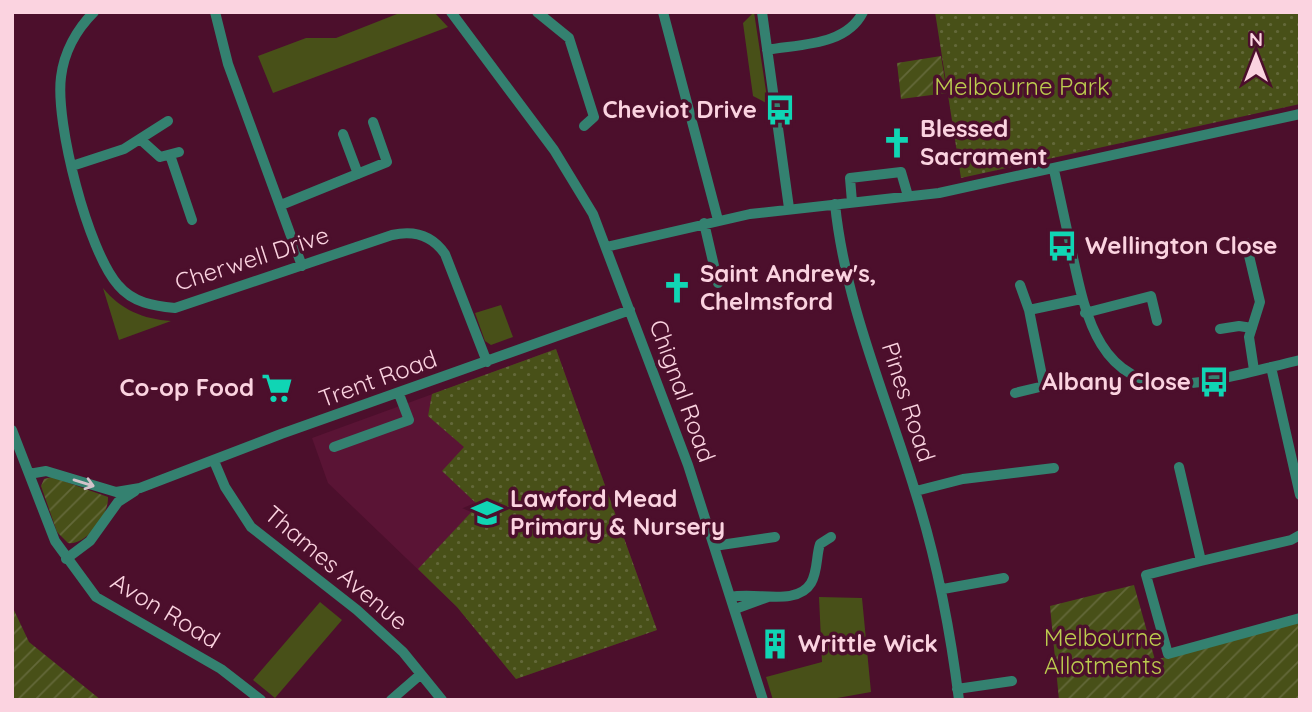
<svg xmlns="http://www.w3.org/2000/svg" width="1312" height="712" viewBox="0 0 1312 712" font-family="Quicksand,sans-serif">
<defs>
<pattern id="park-dots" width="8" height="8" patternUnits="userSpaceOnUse" patternTransform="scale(1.75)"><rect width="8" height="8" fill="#485018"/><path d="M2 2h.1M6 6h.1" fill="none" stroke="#636839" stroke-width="1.8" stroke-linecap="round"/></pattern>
<pattern id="garden-furrows" width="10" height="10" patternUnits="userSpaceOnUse" patternTransform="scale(1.75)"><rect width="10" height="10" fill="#485018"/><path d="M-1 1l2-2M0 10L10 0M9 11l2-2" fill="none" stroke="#636839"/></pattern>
</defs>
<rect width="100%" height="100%" fill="#4c0f2c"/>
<path fill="#5a1435" d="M556,349L657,630L516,679L457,607L328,483L312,438Z"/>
<path fill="#485018" d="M402,12H434L448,27L273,93L258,56L306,38H336Z
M754,12L768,104L753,96L743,23Z
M103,288C121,310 143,319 171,321L119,340Z
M501,305L513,337L491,345L485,341L475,313Z
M819,597L862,598L871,692L826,700H773L766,677L822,662Z
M320,602L342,620L275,698L253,680Z"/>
<path fill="url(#park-dots)" d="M935,12H1300V104L961,178Z
M556,349L657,630L516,679L457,607L418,569L478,505L442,471L464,447L428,416L432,394Z"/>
<path fill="url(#garden-furrows)" d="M941,56L947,93L901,99L897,63Z
M52,477L108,497C109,515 86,546 68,543L57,532L41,486L44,479Z
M1134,585L1155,660L1300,621V700H1059L1050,606Z
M12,606L29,642L101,700H12Z"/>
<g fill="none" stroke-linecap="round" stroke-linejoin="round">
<path stroke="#348170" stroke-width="10" d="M94,12C77,29 64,52 61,77C55,123 88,251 118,285C133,303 154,306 175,308L392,235C414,230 432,235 445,254L487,362
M215,12L228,64L302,266
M451,12L554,150L593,214L688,465L763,700
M537,12L569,38L594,117L584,126
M663,12L718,220
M762,12L789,208
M767,50C800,44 846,46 863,12
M343,134L358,174
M140,139L160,157L179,152
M170,155L192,220
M72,166L124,149L168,121
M1054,170C1060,198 1066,225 1072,253C1085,314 1099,388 1179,384C1219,382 1261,369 1300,360
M852,202L850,178L901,172L908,196
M835,204C845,303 886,396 915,491C937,560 950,628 959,700
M281,205L387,162L373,122
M704,223L718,283
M1246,243L1260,302L1249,337L1254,370
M606,247L750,214L939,193L1300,114
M1020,285L1029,310
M1085,313L1151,296L1157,321
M1220,329L1239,326L1252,328
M1271,367L1300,495
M1015,393L1044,386L1029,310L1081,299
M12,430L55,541L96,597L221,669L261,700
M334,447L409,420L399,394
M214,461L225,487L251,527L357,610L403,652L442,700
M1179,467L1201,561L1146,575L1168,654L1300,618
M29,474L46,471L116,492L140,488L281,434L630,310
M916,491L963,479L1054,468
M714,546L775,537
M66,559L90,541L118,502L135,491
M1201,561L1291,540L1300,535
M943,589L1004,578
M731,597C754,591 797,607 811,583C818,571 816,556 820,544L831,537
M735,609L768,597
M957,689L1012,681
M391,700L421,674"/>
</g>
<defs><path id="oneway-shaft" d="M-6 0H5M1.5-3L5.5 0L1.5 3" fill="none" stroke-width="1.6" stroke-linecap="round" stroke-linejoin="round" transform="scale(1.75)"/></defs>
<use stroke="#d3c3ca" href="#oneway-shaft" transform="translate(84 483) rotate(17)"/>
<defs>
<g id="bus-bare" transform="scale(2.415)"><path d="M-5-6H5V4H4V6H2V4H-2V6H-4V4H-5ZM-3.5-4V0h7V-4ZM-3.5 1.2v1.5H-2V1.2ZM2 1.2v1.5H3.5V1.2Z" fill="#10d5b4" stroke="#4c0f2c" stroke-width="2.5" paint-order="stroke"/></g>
<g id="church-bare" transform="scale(2.415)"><path d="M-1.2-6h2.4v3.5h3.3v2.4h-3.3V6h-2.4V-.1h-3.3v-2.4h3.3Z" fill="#10d5b4" stroke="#4c0f2c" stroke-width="2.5" paint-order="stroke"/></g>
<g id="supermarket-bare" transform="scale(2.415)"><path d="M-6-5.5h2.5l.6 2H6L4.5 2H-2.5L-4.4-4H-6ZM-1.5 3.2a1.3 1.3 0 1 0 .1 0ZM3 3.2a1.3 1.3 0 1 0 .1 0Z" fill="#10d5b4" stroke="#4c0f2c" stroke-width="2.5" paint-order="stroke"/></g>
<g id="school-bare" transform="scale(2.415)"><path d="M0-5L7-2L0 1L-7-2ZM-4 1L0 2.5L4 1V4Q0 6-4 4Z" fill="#10d5b4" stroke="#4c0f2c" stroke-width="2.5" paint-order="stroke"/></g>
<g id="building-bare" transform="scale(2.415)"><path d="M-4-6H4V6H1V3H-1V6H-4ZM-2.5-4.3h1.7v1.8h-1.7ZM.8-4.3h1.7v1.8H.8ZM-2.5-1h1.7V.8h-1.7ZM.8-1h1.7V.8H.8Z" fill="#10d5b4" stroke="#4c0f2c" stroke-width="2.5" paint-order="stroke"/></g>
</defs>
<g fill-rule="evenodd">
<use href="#bus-bare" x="780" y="110"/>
<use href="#church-bare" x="897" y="143"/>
<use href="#bus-bare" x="1062" y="246"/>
<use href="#church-bare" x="677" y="288"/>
<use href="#bus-bare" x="1214" y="382"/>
<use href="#supermarket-bare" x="277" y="388"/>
<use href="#school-bare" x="487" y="513"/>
<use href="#building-bare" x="775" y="644"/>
</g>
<g text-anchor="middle" stroke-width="7" stroke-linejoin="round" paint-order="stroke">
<g font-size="24" fill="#bccc4f" stroke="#4c0f2c">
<text x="1022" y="95">Melbourne Park</text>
<text x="1103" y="646">Melbourne<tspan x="1103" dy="28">Allotments</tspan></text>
</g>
<g font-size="24" font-weight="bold" fill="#fbd3e0" stroke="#4c0f2c" text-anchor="start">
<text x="757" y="118" text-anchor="end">Cheviot Drive</text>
<text x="920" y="137">Blessed<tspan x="920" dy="28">Sacrament</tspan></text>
<text x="1085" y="254">Wellington Close</text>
<text x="700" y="282">Saint Andrew's,<tspan x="700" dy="28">Chelmsford</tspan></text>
<text x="1191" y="390" text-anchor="end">Albany Close</text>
<text x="254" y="396" text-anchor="end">Co-op Food</text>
<text x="510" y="507">Lawford Mead<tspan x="510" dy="28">Primary &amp; Nursery</tspan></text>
<text x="798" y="652">Writtle Wick</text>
</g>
<g font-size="24" fill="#fbd3e0" stroke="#4c0f2c">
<text transform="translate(252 259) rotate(-18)" y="8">Cherwell Drive</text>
<text transform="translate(378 379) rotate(-20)" y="8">Trent Road</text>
<text transform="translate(682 391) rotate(70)" y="8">Chignal Road</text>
<text transform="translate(908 402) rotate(72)" y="8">Pines Road</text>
<text transform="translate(336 568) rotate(40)" y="8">Thames Avenue</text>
<text transform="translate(165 611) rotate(31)" y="8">Avon Road</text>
</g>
</g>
<rect width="1312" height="712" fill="none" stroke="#fbd3e0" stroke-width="28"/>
<g transform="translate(1256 56)" stroke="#4c0f2c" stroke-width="5" paint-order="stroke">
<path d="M0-5L12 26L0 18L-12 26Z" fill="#fbd3e0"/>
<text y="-10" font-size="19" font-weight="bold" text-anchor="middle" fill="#fbd3e0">N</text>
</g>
</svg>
